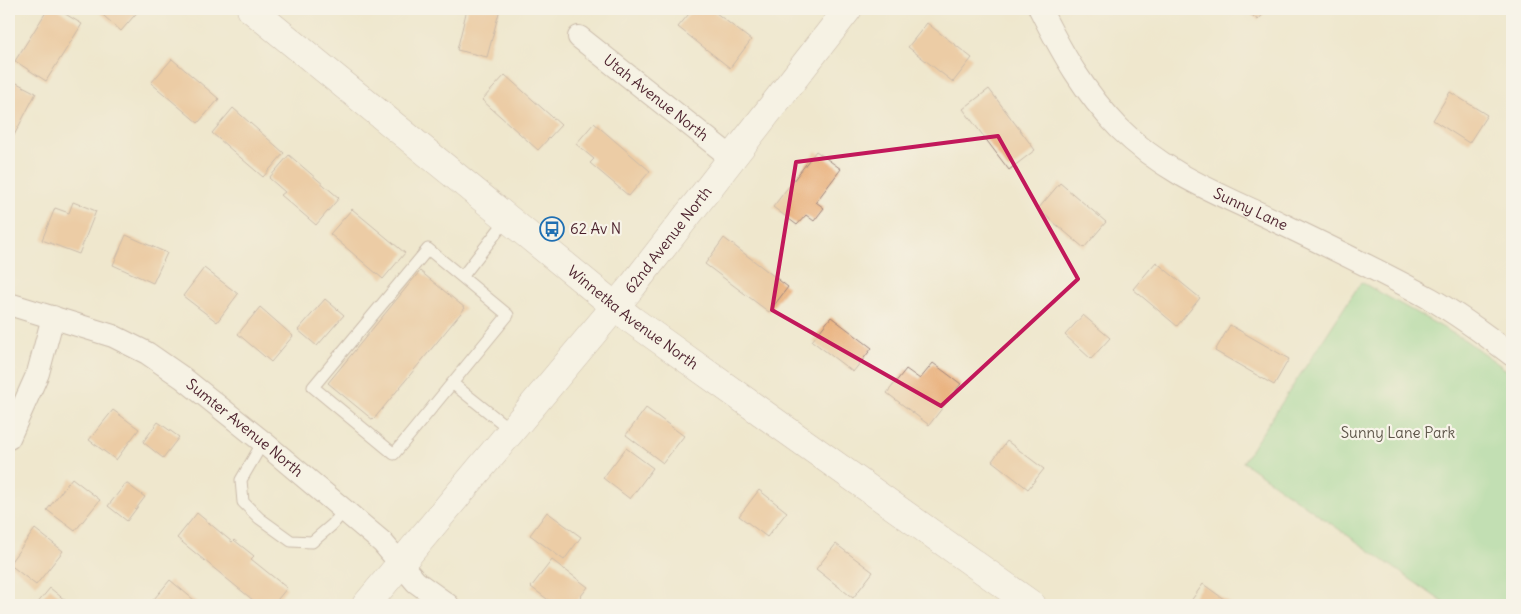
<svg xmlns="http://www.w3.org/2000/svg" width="1521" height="614" viewBox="0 0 1521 614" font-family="Delius,sans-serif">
<rect width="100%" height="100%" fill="#f7f3e8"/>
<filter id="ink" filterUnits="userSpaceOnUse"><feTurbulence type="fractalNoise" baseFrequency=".02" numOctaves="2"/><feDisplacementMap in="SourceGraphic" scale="10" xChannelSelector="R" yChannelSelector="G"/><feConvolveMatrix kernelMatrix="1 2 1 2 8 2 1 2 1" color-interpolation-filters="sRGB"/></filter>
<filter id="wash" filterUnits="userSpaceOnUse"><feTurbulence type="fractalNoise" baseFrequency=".0096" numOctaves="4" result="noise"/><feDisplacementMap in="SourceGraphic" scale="20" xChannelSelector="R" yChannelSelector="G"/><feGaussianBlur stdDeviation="1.12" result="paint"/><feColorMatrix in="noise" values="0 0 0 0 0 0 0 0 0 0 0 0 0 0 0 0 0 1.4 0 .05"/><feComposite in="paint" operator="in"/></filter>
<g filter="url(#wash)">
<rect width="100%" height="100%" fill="#efe7cd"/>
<path fill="#8dd692" stroke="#6c7a5e" d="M1361,282L1465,340L1512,374V605H1447L1243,462Z"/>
<g id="blocks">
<path fill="#e8ab73" d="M48,9H57L82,24L46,81L15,61Z
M96,9H140L121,31Z
M467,9H500L487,57L457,50Z
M693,9H711L751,40L730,68L678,27Z
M1244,9H1268L1258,20Z
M927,23L972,58L953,82L908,47Z
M172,59L219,99L198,123L151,83Z
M505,75L561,125L538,150L482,100Z
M9,79L36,93L9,145Z
M989,89L1035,150L1009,170L963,109Z
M1450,92L1487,115L1469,143L1433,120Z
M233,108L284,153L263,177L212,133Z
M594,123L650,171L629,196L590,163L594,159L576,144Z
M816,151L841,169L816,202L824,208L814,221L806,215L797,225L773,207Z
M289,155L339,198L316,225L281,195L285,192L269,178Z
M1060,183L1106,222L1084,248L1038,209Z
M73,202L96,211L79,254L42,240L55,208L69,213Z
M352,209L405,253L383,279L330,234Z
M126,235L167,253L153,283L113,265Z
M724,238L788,287L769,312L705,264Z
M1156,262L1200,298L1177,326L1133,289Z
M204,268L238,294L217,322L183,296Z
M420,271L465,308L373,420L328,383Z
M325,299L344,315L317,346L298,330Z
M260,307L293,336L271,362L238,334Z
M1083,315L1110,338L1091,359L1065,335Z
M831,317L872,348L853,372L812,341Z
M1230,325L1289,359L1274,385L1215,351Z
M933,363L961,384L929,425L887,393L906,369L920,379Z
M646,408L684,436L663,463L626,435Z
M113,410L139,429L116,460L89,440Z
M158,422L179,437L163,458L143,442Z
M1007,441L1044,469L1028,489L992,461Z
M626,448L653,468L630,499L603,478Z
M72,478L100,500L75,531L47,510Z
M126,483L145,497L127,521L108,506Z
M759,490L787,512L767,537L739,516Z
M547,512L581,537L564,560L530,535Z
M197,513L232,542L234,540L254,556L251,559L287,588L273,605H259L177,538Z
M35,529L63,551L36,585L9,564Z
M836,544L873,572L853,598L816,569Z
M552,560L588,587L574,605H555L531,587Z
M170,580L200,605H149Z
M1203,584L1232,605H1188Z
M50,588L71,605H36Z"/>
</g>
</g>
<g filter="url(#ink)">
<use href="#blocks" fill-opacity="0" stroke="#9c837c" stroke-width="1"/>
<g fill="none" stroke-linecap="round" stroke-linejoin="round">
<g stroke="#9c837c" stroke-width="13">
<path id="service" d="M462,277L508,315L394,454L313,387L428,249L462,277L507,219
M452,383L512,431
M263,442L241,480L243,502L259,518L291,541L312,542L332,525L344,511"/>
</g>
<g stroke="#9c837c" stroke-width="24">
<g id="minor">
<path id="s1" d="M1040,9C1062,53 1084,92 1119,128C1167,176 1223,195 1282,224C1332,248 1382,272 1431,299C1459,315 1486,335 1512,355"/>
<path id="s2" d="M579,37L732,158"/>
<path id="s3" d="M9,304L113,336L147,353L183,378L263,442L382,542L416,582L448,605"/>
<path d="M9,438L38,373L53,317"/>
</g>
</g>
<g stroke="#9c837c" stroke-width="29">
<g id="tertiary">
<path id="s4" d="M251,9L632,320L1032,605"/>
<path id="s5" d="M366,605L634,284L848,9"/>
</g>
</g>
<use href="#service" stroke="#fff" stroke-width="11"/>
<use href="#minor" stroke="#fff" stroke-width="22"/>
<use href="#tertiary" stroke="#fff" stroke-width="28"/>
</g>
</g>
<path d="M0 0H1521V614H0ZM998,136L1078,279L941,406L772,310L796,162Z" fill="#efe7cd" fill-opacity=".55" fill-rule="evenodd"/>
<path fill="none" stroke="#c2185b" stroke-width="4" stroke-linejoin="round" d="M998,136L1078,279L941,406L772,310L796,162Z"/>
<defs>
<g id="bus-ring" transform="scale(1.25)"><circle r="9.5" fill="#f7f3e8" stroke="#1f6fb2" stroke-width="1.5"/><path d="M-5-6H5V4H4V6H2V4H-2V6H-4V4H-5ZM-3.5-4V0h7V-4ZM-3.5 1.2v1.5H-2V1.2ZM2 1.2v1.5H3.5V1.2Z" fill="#1f6fb2"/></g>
</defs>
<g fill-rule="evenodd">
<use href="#bus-ring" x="552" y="229"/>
</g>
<g text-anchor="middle" stroke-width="4.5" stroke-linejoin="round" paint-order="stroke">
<g font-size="15" fill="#4a1f2b" stroke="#f7f3e8">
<text dy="5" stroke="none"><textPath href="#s2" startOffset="98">Utah Avenue North</textPath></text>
<text dy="5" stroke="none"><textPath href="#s1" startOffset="299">Sunny Lane</textPath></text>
<text dy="5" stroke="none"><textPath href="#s5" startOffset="474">62nd Avenue North</textPath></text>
<text dy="5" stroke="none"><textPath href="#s4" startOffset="491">Winnetka Avenue North</textPath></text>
<text dy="5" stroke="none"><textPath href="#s3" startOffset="270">Sumter Avenue North</textPath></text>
</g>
<g font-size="15" fill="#4a1f2b" stroke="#f7f3e8" text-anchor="start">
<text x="570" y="234">62 Av N</text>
</g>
<g font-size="15" fill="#5e564a" stroke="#f7f3e8">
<text x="1398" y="438">Sunny Lane Park</text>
</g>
</g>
<rect width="1521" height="614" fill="none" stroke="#f7f3e8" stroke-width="30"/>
</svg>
